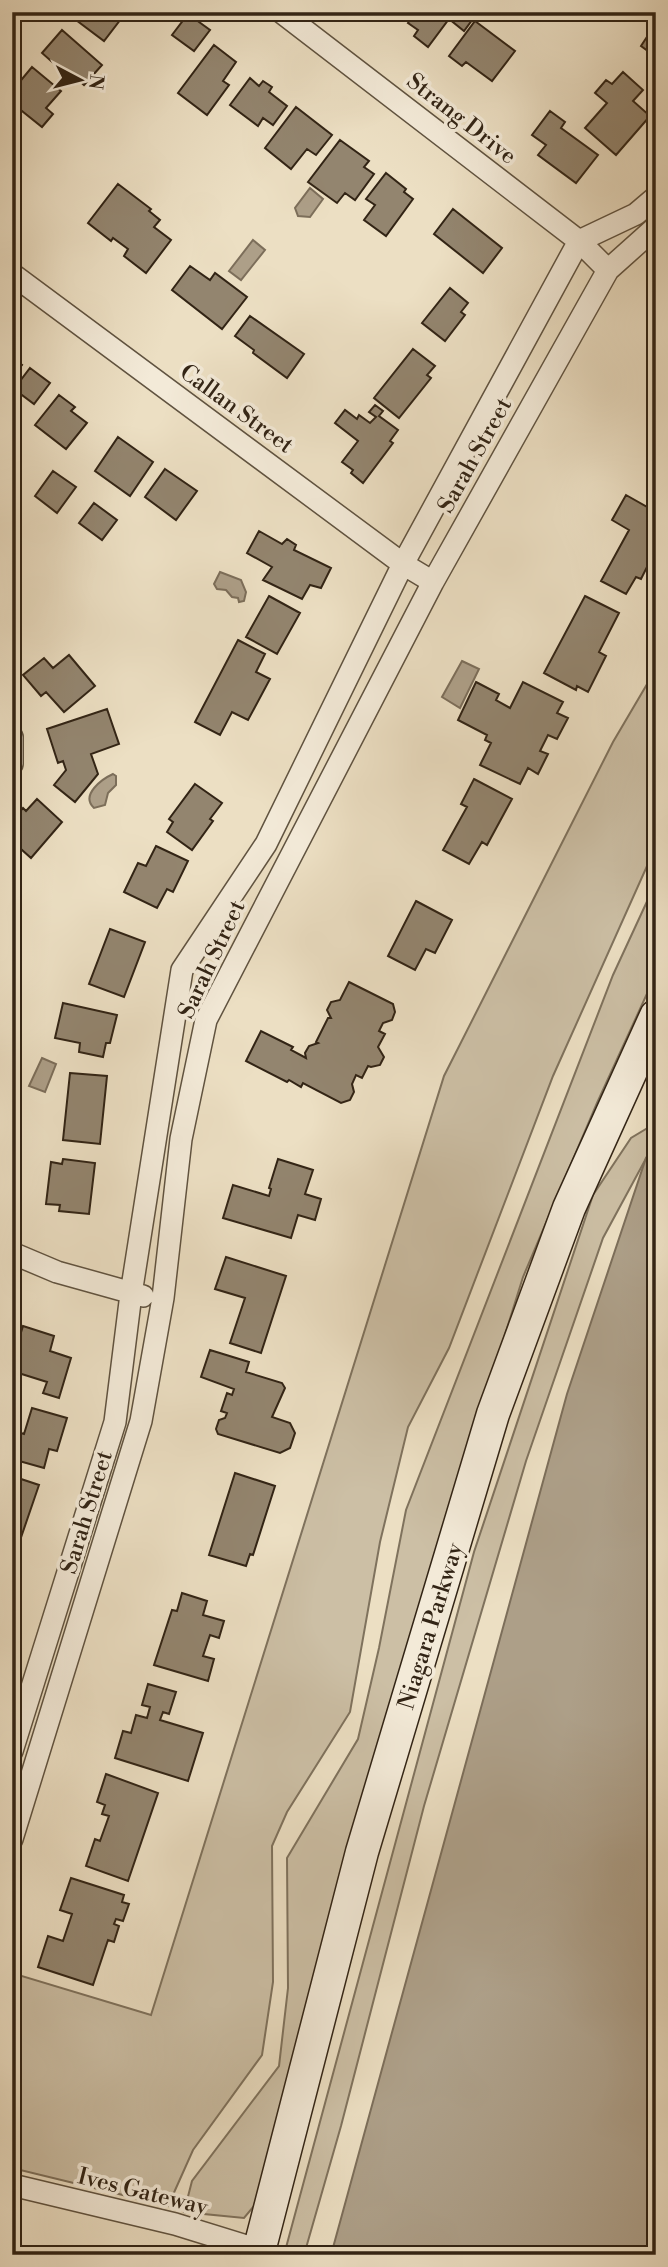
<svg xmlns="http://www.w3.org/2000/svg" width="668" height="2267" viewBox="0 0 668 2267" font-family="'Libre Bodoni',serif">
<rect width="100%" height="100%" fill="#ecdfc3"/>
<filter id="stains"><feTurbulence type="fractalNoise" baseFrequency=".00286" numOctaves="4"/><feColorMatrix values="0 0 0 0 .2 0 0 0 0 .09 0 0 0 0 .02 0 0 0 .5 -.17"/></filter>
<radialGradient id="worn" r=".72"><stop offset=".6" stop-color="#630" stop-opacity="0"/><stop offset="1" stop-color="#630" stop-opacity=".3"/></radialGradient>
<path fill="#ccbfa5" stroke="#7f725d" stroke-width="2" d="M656,669V846L553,1076L449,1348L408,1427L380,1542L350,1712L287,1812L272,1846L273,1982L262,2055L193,2150L168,2206L12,2168V1973L151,2015L444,1076L613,742Z
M656,882V974L597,1103L523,1277L446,1524L254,2206L244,2218L184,2212L192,2181L279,2066L288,1988L287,1858L358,1739L379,1648L406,1510L613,975Z
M656,1123V1140L603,1238L526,1461L424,1806L341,2126L304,2255H284L474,1552L593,1195L631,1138Z"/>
<path fill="#ad9f88" stroke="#7c6e5a" stroke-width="2" d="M310,188L323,199L310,217L298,216L295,208Z
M253,240L265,250L241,280L229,271Z
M220,572L241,580L246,592L244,601L239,602L238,598L232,597L226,590L217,589L214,584Z
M462,661L479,669L460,708L442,697Z
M113,774L116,776V785L108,793L105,805L94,808C80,795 102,779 113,774Z
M42,1058L56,1064L45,1092L29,1086Z
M656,1144V2255H331L567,1394L646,1158Z"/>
<path fill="#93856f" stroke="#322415" stroke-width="2" d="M75,12H120L124,15L104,41L72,17Z
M416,12H478L464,31L449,19L428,47L414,36L418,30L408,23Z
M188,14L210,30L194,51L172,35Z
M475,21L515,51L492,81L466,62L462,66L449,56Z
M656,23V57L641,46Z
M62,30L102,65L84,85L72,74L69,77L42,53Z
M214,45L236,62L223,81L229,85L207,115L178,93Z
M32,67L61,91L46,108L53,114L42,127L12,103V91Z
M623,72L643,90L633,101L650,116L616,155L585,128L607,103L595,93L606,80L612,84Z
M250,78L259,86L263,81L272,87L269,92L287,106L273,125L263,118L258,126L230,105Z
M296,107L332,135L316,155L307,149L291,169L265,148Z
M550,111L565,122L561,128L598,155L576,183L538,155L546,145L532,135Z
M340,140L369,161L364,167L374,174L355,200L345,193L337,203L308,182Z
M386,173L406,189L404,192L413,199L386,236L364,220L375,205L366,199Z
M118,184L151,209L149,211L160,220L154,227L171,240L146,273L124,256L128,249L113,238L111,241L88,223Z
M453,209L502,248L483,273L434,234Z
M190,266L210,280L215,273L247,297L222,329L172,290Z
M450,288L468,303L461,312L465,315L445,341L422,323Z
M250,316L304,354L287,378L253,353L254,350L235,336Z
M413,349L435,366L427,375L431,378L399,418L374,398Z
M12,357L22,365L12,377Z
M30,368L50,383L34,404L14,389Z
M59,395L75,407L71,411L87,423L66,449L35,425Z
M375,405L383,411L379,416L398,430L390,441L393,443L363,483L351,473L353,470L342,462L358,441L335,423L345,410L357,419L359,415L370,423L376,417L369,412Z
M118,437L153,462L130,496L95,471Z
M165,469L197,491L176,520L145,497Z
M53,471L76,487L57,513L35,496Z
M626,495L656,512V557L654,561L651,559L641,579L636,577L626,594L601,581L629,530L612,520Z
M94,503L117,520L102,540L79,523Z
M259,531L282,544L287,539L296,545L294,550L331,568L321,588L310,585L302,599L263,580L272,567L247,553Z
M12,588H15L12,651Z
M269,596L300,613L277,654L246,637Z
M585,596L619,613L599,652L606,656L588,692L577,686L576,690L544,673Z
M238,640L265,654L256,672L270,679L248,720L232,712L220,735L195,722Z
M69,655L95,686L64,712L46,692L41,696L23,675L44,658L53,668Z
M476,682L499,694L496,700L510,708L523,682L563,702L557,713L568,718L557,739L548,735L540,751L548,754L538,774L528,768L520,784L480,765L491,743L485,740L487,735L458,720Z
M107,709L119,744L91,754L98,774L75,802L54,785L66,770L63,761L58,763L47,729Z
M474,779L512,799L487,845L482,842L469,864L443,850L467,807L461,804Z
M195,784L222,803L210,819L213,821L192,850L167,832L173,822L169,819Z
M37,799L62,822L31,858L12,841V820L23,808L26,811Z
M156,846L188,861L173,892L167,889L157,908L124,892L138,863L146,866Z
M416,901L452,920L435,953L426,949L415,970L388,956Z
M110,929L145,942L124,997L89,984Z
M349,982L393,1004L395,1012L392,1020L383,1023L379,1031L385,1034L378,1047L384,1057L380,1065L371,1067L368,1066L362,1078L356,1075L352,1084L354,1092L350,1100L341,1103L303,1083L301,1087L289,1080L287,1082L246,1061L261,1031L293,1047L291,1050L306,1058L305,1053L309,1046L318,1043L316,1042L328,1018H331L327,1010L331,1002L340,1000Z
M63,1003L117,1015L110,1043H106L103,1057L79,1052L80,1043L55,1038Z
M70,1073L107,1076L100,1144L63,1140Z
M63,1159L95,1163L89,1214L59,1211L60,1205L46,1204L51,1162L62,1164Z
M278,1159L313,1170L305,1194L321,1199L315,1220L298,1215L291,1238L223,1218L233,1185L269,1196L271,1189L269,1188Z
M226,1257L286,1276L261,1353L230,1343L245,1298L215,1289Z
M23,1326L54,1336L50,1351L71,1358L59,1398L43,1393L47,1382L12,1371V1361Z
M210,1350L249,1362L246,1372L282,1383L285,1388L272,1417L290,1423L295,1433L290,1448L280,1453L218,1434L216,1429L219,1420L225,1418L227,1413L221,1411L227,1393L232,1395L234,1389L201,1377Z
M32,1408L67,1418L57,1451L49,1449L44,1468L12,1459L15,1431L24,1434Z
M235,1473L275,1486L253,1555L250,1554L246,1566L209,1555Z
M12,1476L39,1485L16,1552L12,1551Z
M182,1593L207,1601L203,1615L224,1621L219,1638L210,1635L203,1656L214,1659L208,1681L154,1665L172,1610L177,1611Z
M148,1684L176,1692L169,1714L163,1712L160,1720L203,1733L188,1781L115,1758L123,1731L131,1733L136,1715L147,1718L150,1707L142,1705Z
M106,1774L158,1793L128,1881L86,1866L95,1839L100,1841L109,1816L102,1814L105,1805L97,1802Z
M71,1878L124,1895L122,1902L129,1904L123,1921L116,1919L114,1924L119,1926L114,1942L108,1940L93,1985L38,1967L48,1936L63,1941L72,1914L60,1910Z"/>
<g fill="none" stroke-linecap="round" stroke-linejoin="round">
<g stroke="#605340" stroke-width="24">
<path id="street" d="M281,12L579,241L608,270
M12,274L403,564L433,582
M12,737V764
M12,1253L57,1272L143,1296
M12,1751L115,1422L131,1294L182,970L266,844L403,564L579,241L636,214L656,197
M12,1839L141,1421L163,1298L181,1139L206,1020L433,582L608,270L656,227
M12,2185L175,2224L259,2250"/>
</g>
<g stroke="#322415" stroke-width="35">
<path id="secondary" d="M258,2255L362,1852L493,1414L569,1208L656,1016"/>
</g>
<use href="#street" stroke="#f3ead8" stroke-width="21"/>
<use href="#secondary" stroke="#f3ead8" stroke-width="32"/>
</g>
<g text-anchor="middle" stroke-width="7" stroke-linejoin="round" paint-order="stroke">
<g font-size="23" fill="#322415" stroke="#f3ead8">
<text transform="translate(462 118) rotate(38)" y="8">Strang Drive</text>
<text transform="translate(237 408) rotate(36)" y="8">Callan Street</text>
<text transform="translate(474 455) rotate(-61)" y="8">Sarah Street</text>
<text transform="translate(211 959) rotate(-65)" y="8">Sarah Street</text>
<text transform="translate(86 1512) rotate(-73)" y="8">Sarah Street</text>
<text transform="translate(430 1626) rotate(-73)" y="8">Niagara Parkway</text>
<text transform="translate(143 2191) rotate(14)" y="8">Ives Gateway</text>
</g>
</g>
<rect width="668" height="2267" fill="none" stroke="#ecdfc3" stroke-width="42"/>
<rect x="14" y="14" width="640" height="2239" fill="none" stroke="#322415" stroke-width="3.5"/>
<rect x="21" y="21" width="626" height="2225" fill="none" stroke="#322415" stroke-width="2"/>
<g transform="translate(80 80) rotate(97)" stroke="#f3ead8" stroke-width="5" paint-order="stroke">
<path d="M0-5L12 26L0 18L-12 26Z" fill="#322415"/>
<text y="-10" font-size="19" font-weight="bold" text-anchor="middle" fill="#322415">N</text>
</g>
<rect width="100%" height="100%" filter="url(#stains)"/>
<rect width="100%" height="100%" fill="url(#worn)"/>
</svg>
